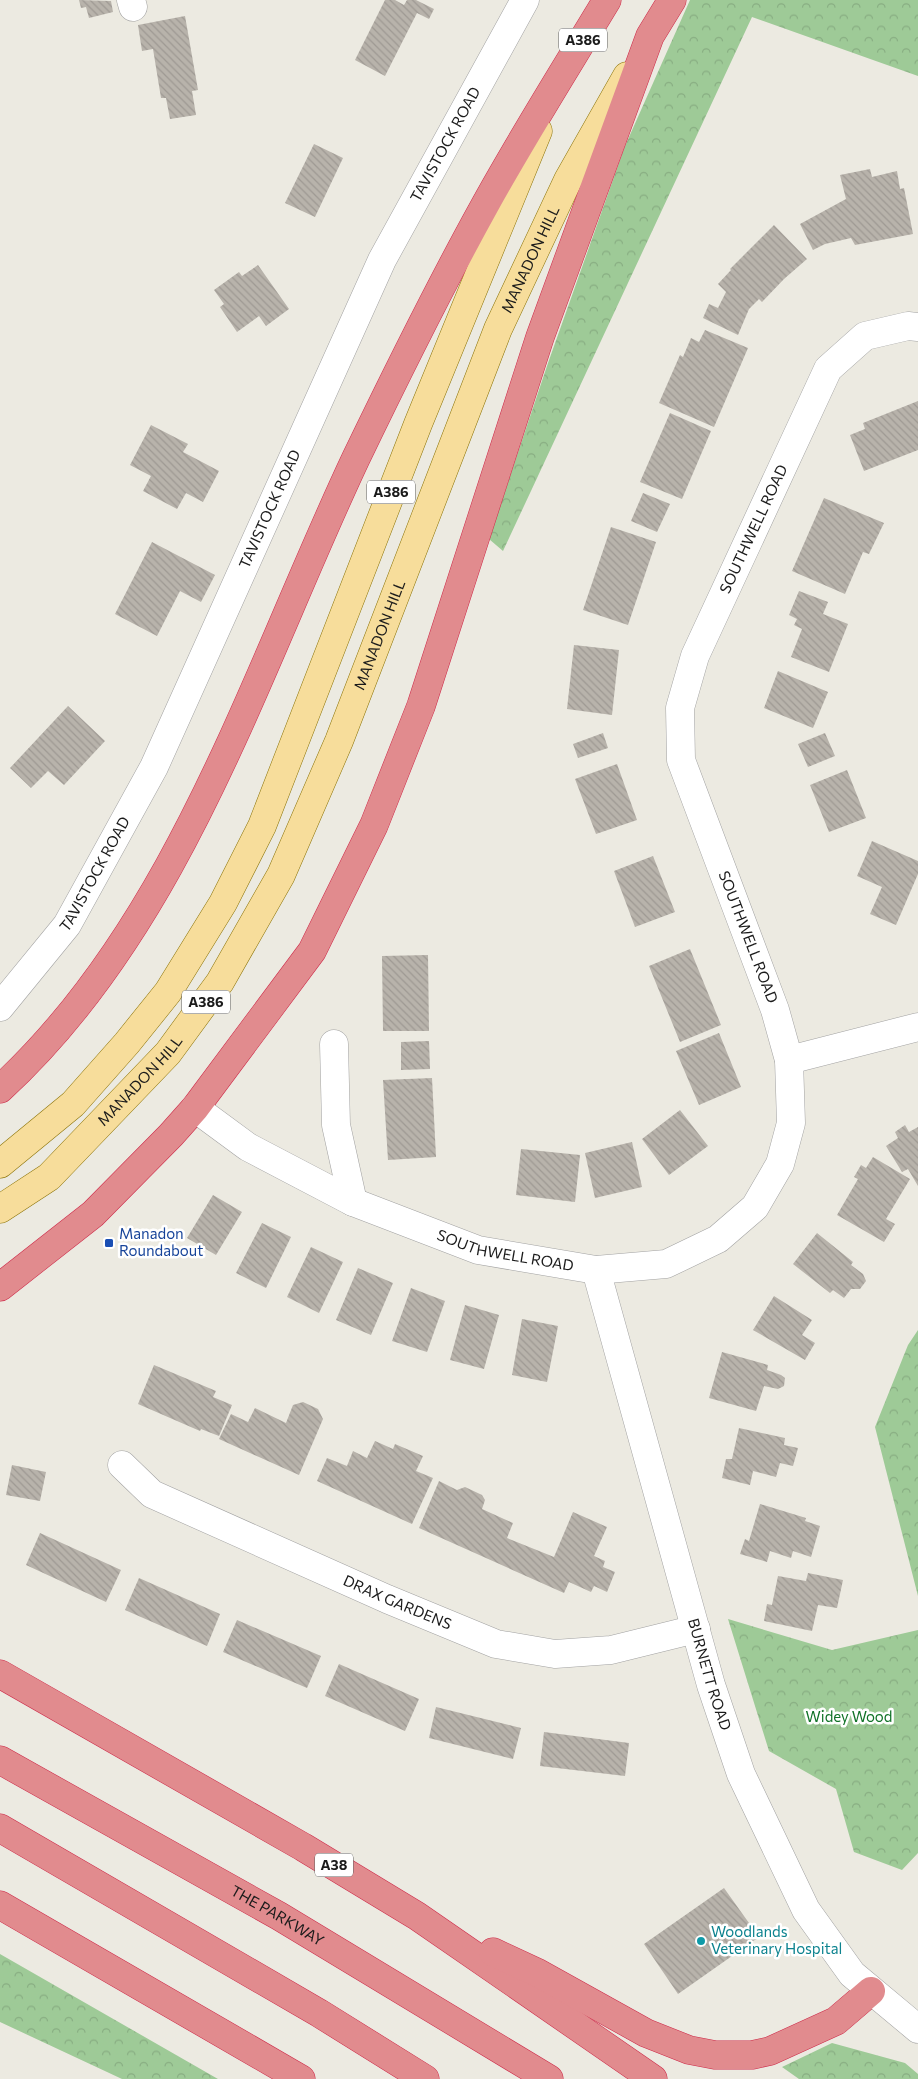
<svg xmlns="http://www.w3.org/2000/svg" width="918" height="2079" viewBox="0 0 918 2079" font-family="Commissioner,sans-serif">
<defs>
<pattern id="forest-crowns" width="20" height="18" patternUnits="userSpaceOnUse" patternTransform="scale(1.25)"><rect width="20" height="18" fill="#9eca97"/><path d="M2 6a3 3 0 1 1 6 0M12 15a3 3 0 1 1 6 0" fill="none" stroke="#88ad82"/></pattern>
<pattern id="building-back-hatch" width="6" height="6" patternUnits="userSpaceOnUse" patternTransform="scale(1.25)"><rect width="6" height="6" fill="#b8b3ab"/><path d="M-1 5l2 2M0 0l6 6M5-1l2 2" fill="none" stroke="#9e9993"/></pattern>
</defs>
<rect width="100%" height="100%" fill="#eceae1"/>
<path fill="url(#forest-crowns)" d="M690,0H918V76L752,17L503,551L489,539L548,363L625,146Z
M918,1330V1596L875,1427L908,1345Z
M728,1619L832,1650L918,1630V1853L902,1870L854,1852L836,1789L769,1751Z
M0,1954L218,2079H122L0,2022Z
M832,2043L905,2063L918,2074V2079H799L782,2067Z"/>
<path fill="url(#building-back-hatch)" d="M79,0L111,1L113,12L89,18L86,7L81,8Z
M385,0H395L404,5L407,0H416L434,9L429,19L417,13L385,76L355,60Z
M185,16L198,90L192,91L196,115L170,119L166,98H161L153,49L142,51L138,25Z
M314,144L343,158L315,217L285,203Z
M870,169L872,177L897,171L900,189L904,188L913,234L855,245L851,238L825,244L813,250L800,224L846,199L840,175Z
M774,225L807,259L784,279L762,302L759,299L749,309L738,335L703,318L709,304L718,308L726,292L718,284L731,270L730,269Z
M258,265L289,309L266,326L259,316L237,332L220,307L224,304L214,290L239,272L242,276Z
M705,330L748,348L714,427L659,403L680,355L683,357L691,338L699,342Z
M918,401V450L864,471L850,435L865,429L863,423Z
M670,413L711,431L682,499L640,482Z
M151,425L188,444L183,452L219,471L203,502L186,493L177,509L143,491L151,476L130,465Z
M643,493L670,504L657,532L631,521Z
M824,498L884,523L869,554L863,552L845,594L792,571Z
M611,527L656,542L628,625L583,610Z
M152,542L215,575L201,602L180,591L157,636L115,614Z
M799,591L828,602L823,614L848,624L829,672L791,657L802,629L794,625L797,619L789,615Z
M574,645L619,650L612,715L567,709Z
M778,671L828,692L813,728L764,708Z
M68,706L105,741L64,785L48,771L31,788L10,768Z
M603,733L608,748L578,758L573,744Z
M825,733L835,756L808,767L798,744Z
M617,764L637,820L596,834L575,779Z
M847,770L866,818L829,832L810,785Z
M872,841L918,861V874L896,925L870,914L882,887L857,876Z
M653,856L675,912L635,927L614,871Z
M690,949L721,1025L680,1042L649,966Z
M428,955L429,1031H383L382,956Z
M719,1033L741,1087L699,1105L676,1051Z
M429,1041L430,1069L401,1070V1042Z
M432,1078L436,1157L388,1160L383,1080Z
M680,1110L708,1146L669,1175L642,1139Z
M905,1125L909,1132L918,1127V1186L908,1169L902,1172L886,1146L898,1138L895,1132Z
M632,1142L642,1187L595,1198L585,1153Z
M521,1149L580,1155L575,1202L516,1195Z
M873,1157L910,1179L886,1219L895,1224L884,1242L837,1215L858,1179L854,1177L861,1165L866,1168Z
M213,1195L242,1212L216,1255L187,1238Z
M262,1223L291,1237L266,1288L236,1273Z
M817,1233L853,1262L851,1265L863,1274L866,1281L860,1289H851L844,1298L833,1290L830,1293L793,1264Z
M311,1247L343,1262L319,1313L287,1297Z
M358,1268L393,1283L371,1335L336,1320Z
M411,1288L445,1301L427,1352L392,1341Z
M774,1296L812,1320L802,1335L815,1343L805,1360L753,1330Z
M465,1305L499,1315L484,1369L450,1360Z
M522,1319L558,1326L547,1382L512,1375Z
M722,1352L768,1365L767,1370L781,1375L785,1378L784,1386L778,1389L764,1386L756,1411L709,1398Z
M154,1365L216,1391L213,1397L232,1405L219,1436L201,1429L200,1431L138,1404Z
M303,1402L318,1409L323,1419L299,1475L219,1439L231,1414L248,1422L255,1408L286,1423L293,1405Z
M739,1428L785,1438L784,1445L798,1448L793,1466L780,1463L776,1477L753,1471L750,1485L722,1478L726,1459H732Z
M375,1441L393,1449L395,1444L423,1456L416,1471L433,1478L412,1524L317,1481L327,1458L347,1466L353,1451L367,1458Z
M12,1465L46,1472L40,1501L6,1495Z
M439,1481L457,1490L465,1487L482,1495L485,1500L482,1509L513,1523L507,1538L554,1557L573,1512L607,1527L594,1556L605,1561L603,1567L615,1572L607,1592L594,1586L591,1592L569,1582L564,1593L419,1528Z
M760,1504L806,1518L805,1521L820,1526L811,1557L793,1551L791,1558L770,1551L767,1562L740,1554L745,1539L749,1541Z
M40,1533L121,1570L106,1602L26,1565Z
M808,1573L843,1580L837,1608L818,1605L812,1631L764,1621L767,1604L772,1605L778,1576L806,1581Z
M139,1578L220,1614L207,1646L125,1610Z
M237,1620L321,1656L307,1688L223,1652Z
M339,1664L419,1699L405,1731L325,1696Z
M436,1707L521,1728L513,1759L429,1738Z
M544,1732L629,1743L625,1776L540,1766Z
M724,1888L759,1937L678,1994L644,1944Z"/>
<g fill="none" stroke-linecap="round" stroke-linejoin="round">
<g stroke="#a2a2a2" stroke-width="29">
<g id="street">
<path d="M131,0L133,7"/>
<path id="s1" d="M0,1007L67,925L154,767L382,260L525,0"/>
<path d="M334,1044L336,1125L353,1202"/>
<path d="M789,1060L918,1027"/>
<path id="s2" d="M195,1108L248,1147L353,1202L478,1250L596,1270L666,1264L718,1239L755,1207L780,1164L791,1123L789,1060L775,1010L681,760L680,708L695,656L828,369L865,336L908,326L918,327"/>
<path id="s3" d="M596,1270L711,1685L741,1774L806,1910L852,1974L918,2029"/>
<path id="s4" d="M122,1465L152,1494L387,1599L496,1644L555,1654L611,1650L696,1629"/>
</g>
</g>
<g stroke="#8b7307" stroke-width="29">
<g id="primary">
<path d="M0,1164L73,1104L127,1043L168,992L223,903L262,826L418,424L538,131"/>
<path id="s5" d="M0,1209L49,1177L168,1053L220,982L281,875L339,741L498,329L568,180L627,76"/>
</g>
</g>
<g stroke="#cd2b4a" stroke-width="29">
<g id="highway">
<path d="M0,1089C179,925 255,672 356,458C397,373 439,288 485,205C523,136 566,68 607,0"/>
<path d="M0,1287L93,1214L171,1135L195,1108L312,951L374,825L421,706L540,337L650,36L672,0"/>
<path d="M0,1674L303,1847L417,1916L653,2079"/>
<path id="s6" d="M0,1760L279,1916L549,2079"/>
<path d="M0,1828L319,2013L425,2079"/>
<path d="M0,1905L301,2079"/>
<path d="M493,1952L538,1973L646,2033L689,2050L715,2055H752L770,2051L836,2021L871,1991"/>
</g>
</g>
<use href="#street" stroke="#fff" stroke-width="28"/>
<use href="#primary" stroke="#f7dd9b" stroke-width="28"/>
<use href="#highway" stroke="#e18b8e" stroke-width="28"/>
</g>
<rect fill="#1a4fb4" stroke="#fff" stroke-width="2" x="104" y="1238" width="10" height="10" rx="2.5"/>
<circle fill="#0f9aa8" stroke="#fff" stroke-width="2" cx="701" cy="1941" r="5"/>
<g text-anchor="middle" stroke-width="5" stroke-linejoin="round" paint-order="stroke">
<g fill="#fff" stroke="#5f5f5f" stroke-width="1">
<rect x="559" y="28.5" width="48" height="23" rx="4"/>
<rect x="367" y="480.5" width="48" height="23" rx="4"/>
<rect x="182" y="990.5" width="48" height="23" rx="4"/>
<rect x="315" y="1853.5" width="38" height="23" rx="4"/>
</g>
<g font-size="14" font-weight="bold" fill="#1b1b1b">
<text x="583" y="45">A386</text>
<text x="391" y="497">A386</text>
<text x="206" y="1007">A386</text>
<text x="334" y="1870">A38</text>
</g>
<g font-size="15" fill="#1b1b1b" stroke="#fff">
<text dy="5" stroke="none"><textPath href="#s1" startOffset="974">TAVISTOCK ROAD</textPath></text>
<text dy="5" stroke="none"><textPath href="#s5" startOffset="1106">MANADON HILL</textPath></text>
<text dy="5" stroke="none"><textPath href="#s1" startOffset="569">TAVISTOCK ROAD</textPath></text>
<text dy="5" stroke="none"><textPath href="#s2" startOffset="1335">SOUTHWELL ROAD</textPath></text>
<text dy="5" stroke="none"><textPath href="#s5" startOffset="701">MANADON HILL</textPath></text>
<text dy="5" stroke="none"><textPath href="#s1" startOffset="164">TAVISTOCK ROAD</textPath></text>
<text transform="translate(748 937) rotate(69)" y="5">SOUTHWELL ROAD</text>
<text dy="5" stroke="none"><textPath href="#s5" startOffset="191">MANADON HILL</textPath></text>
<text dy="5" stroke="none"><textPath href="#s2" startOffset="345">SOUTHWELL ROAD</textPath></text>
<text dy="5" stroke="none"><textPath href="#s4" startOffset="310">DRAX GARDENS</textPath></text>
<text dy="5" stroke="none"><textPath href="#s3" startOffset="420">BURNETT ROAD</textPath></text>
<text dy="5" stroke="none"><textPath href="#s6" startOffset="318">THE PARKWAY</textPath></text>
</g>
<g font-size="15" fill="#164399" stroke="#fff" text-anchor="start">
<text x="119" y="1239">Manadon<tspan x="119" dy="17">Roundabout</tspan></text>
</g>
<g font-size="15" fill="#107227" stroke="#fff">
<text x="849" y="1722">Widey Wood</text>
</g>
<g font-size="15" fill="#0d838f" stroke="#fff" text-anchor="start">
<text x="711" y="1937">Woodlands<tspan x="711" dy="17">Veterinary Hospital</tspan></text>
</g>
</g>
</svg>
